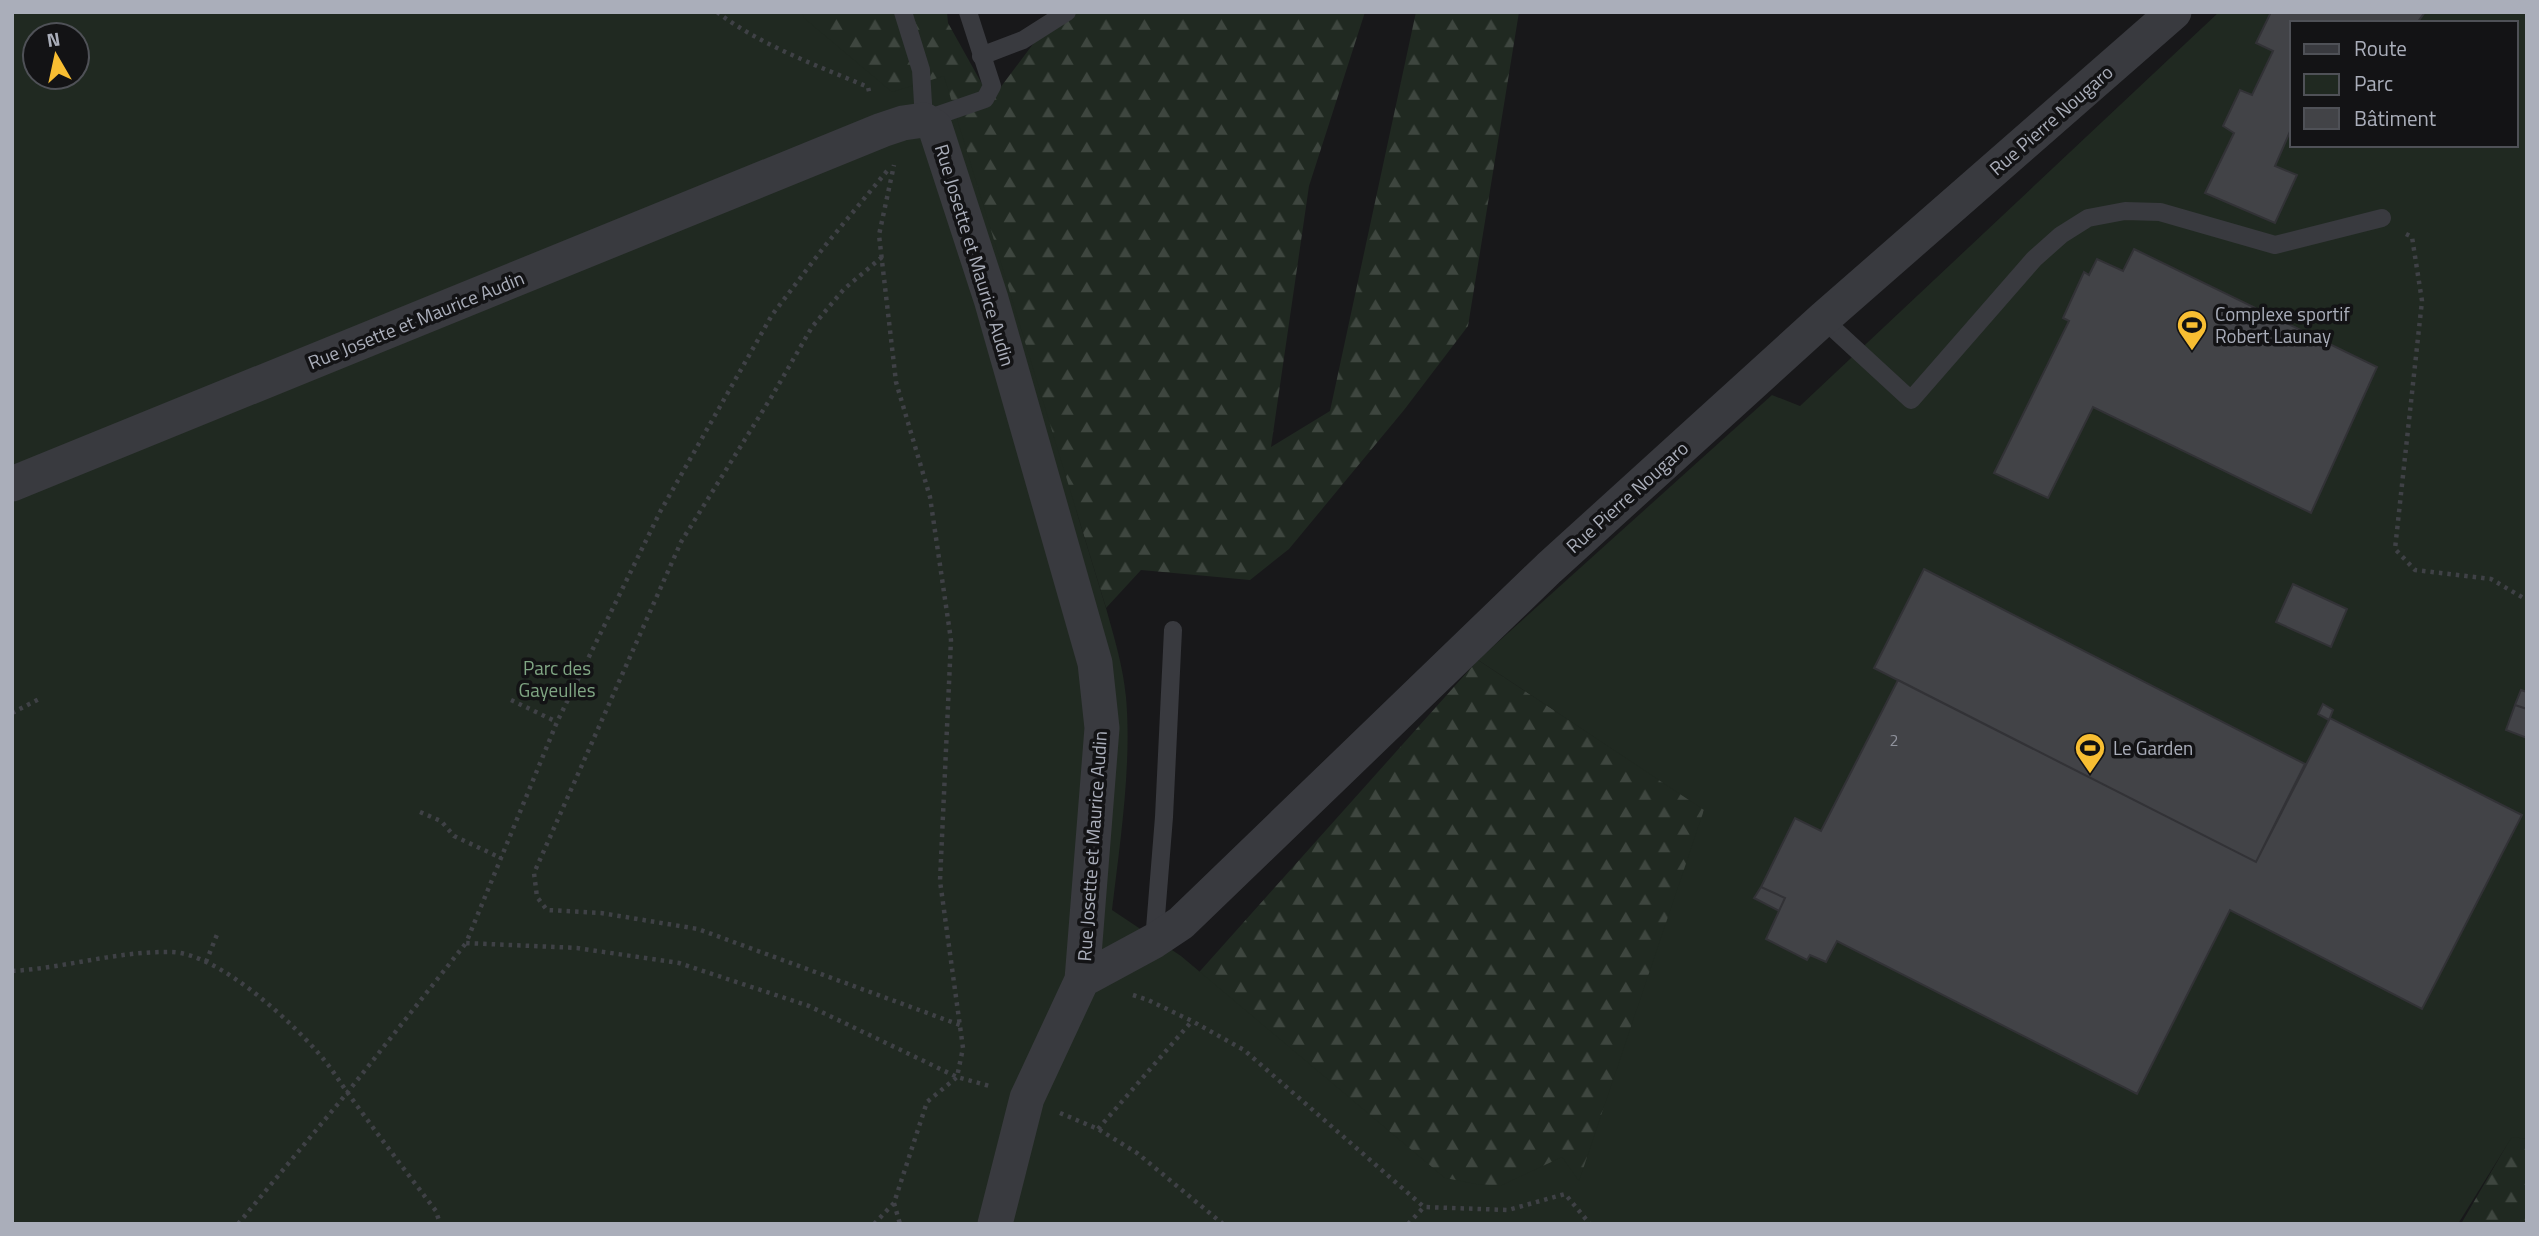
<svg xmlns="http://www.w3.org/2000/svg" width="2539" height="1236" viewBox="0 0 2539 1236" font-family="'Titillium Web',sans-serif">
<defs>
<pattern id="forest-firs" width="22" height="20" patternUnits="userSpaceOnUse" patternTransform="scale(1.75)"><rect width="22" height="20" fill="#202921"/><path d="M5 1l3.5 6h-7zM16 11l3.5 6h-7z" fill="#3e463f"/></pattern>
</defs>
<rect width="100%" height="100%" fill="#18181a"/>
<path fill="url(#forest-firs)" d="M168,12H947L948,23L991,100L1057,12H1365L1309,186L1271,447L1330,411L1416,12H1519L1468,326L1404,410L1289,549L1250,580L1141,570L1106,608L1076,510L1093,1091L1478,660L1704,809L1646,1219L12,1224L77,77Z
M2512,1136L2527,1139V1224H2461Z"/>
<path fill="#202921" fill-rule="evenodd" d="M12,12H802L804,18L892,92L944,76L1106,608C1114,637 1123,666 1126,697C1132,764 1120,843 1112,910L1181,956L1445,1178L1476,1184L1500,1186L1562,1157L1579,1181L1704,810L1478,660L1772,395L1800,406L2219,12H2527V1139L2512,1137L2458,1224H12ZM2292,23H2516V145H2292ZM35,35H77V77H35Z"/>
<path fill="#424347" stroke="#323236" stroke-width="2" d="M2271,12H2425L2417,23H2292V127L2275,166L2297,175L2275,223L2205,193L2234,133L2223,126L2240,90L2252,95L2273,51L2256,43Z
M2134,249L2377,367L2311,513L2093,407L2048,498L1994,473L2069,321L2063,318L2084,272L2089,275L2097,259L2123,271Z
M1924,569L2305,764L2256,862L1874,668Z
M2293,584L2347,609L2331,647L2276,622Z
M1898,680L2256,862L2330,718L2522,815L2422,1009L2230,910L2137,1094L1837,941L1826,962L1810,955L1807,960L1766,939L1785,898L1761,887L1795,818L1821,831Z
M2521,690L2527,692V709L2515,705Z
M2323,704L2333,710L2329,720L2318,714Z
M2515,705L2527,709V738L2506,730Z
M1761,887L1785,898L1779,911L1754,898Z"/>
<g fill="none" stroke-linecap="round" stroke-linejoin="round">
<path stroke="#3f4146" stroke-width="4.5" stroke-dasharray="3.5 5" stroke-linecap="butt" d="M717,12C760,45 818,66 868,87L870,96
M887,171L824,247L772,315L660,512L557,722L466,943L577,948L679,963L809,1006L957,1077L993,1087
M2406,234L2412,237L2422,301L2395,549L2415,570L2491,579L2527,600
M882,257L844,289L812,327L772,396L681,542L534,873L537,897L547,910L601,913L698,929L960,1025
M511,700L557,722
M12,713L39,699
M420,812L441,821L454,836L501,858
M206,962L218,932
M12,971C65,968 117,951 171,952C219,953 296,1025 325,1061C334,1072 341,1084 350,1096C378,1135 407,1173 436,1211L440,1224
M1133,995L1148,1000L1192,1021L1244,1050L1424,1207L1508,1210L1565,1194L1590,1224
M1060,1113L1098,1129L1137,1153L1223,1224
M1098,1129L1192,1021
M894,1203L900,1224
M238,1224L347,1093L466,943
M874,1224L894,1203L927,1102L957,1077L963,1048L940,881L951,640L930,497L896,382L879,235L894,165
M1408,1224L1424,1207"/>
<path stroke="#393a3f" stroke-width="18" d="M903,12L921,70L924,120L985,99L992,86L968,12
M981,56L1023,40L1067,12
M1823,319L1911,400L2034,259L2061,235L2088,218L2125,211L2160,212L2275,245L2382,218
M1154,941L1164,817L1173,630"/>
<path stroke="#393a3f" stroke-width="35" d="M12,484L882,130L903,123L924,120L935,127L991,299L1095,663L1102,728L1082,980L1027,1098L995,1224
M1082,980L1154,941L1181,923L1549,568L1823,319L2174,12"/>
</g>
<defs>
<g id="stadium-pin" transform="scale(1.575)"><path d="M0 17L-7.5 6A9.5 9.5 0 1 1 7.5 6Z" fill="#f8be32" stroke="#131315"/><path d="M0-5a6.5 5 0 1 0 0 10a6.5 5 0 1 0 0-10ZM-3.5-1.8h7v3.6h-7Z" fill="#111"/></g>
</defs>
<g fill-rule="evenodd">
<use href="#stadium-pin" x="2192" y="325"/>
<use href="#stadium-pin" x="2090" y="748"/>
</g>
<g text-anchor="middle" stroke-width="7" stroke-linejoin="round" paint-order="stroke">
<g font-size="16" fill="#90939d">
<text x="1894" y="746">2</text>
</g>
<g font-size="19" fill="#aaaeba" stroke="#131315">
<text transform="translate(2051 120) rotate(-41)" y="7">Rue Pierre Nougaro</text>
<text transform="translate(975 255) rotate(73)" y="7">Rue Josette et Maurice Audin</text>
<text transform="translate(416 320) rotate(-22)" y="7">Rue Josette et Maurice Audin</text>
<text transform="translate(1627 497) rotate(-42)" y="7">Rue Pierre Nougaro</text>
<text transform="translate(1092 846) rotate(-86)" y="7">Rue Josette et Maurice Audin</text>
</g>
<g font-size="19" fill="#aaaeba" stroke="#131315" text-anchor="start">
<text x="2215" y="321">Complexe sportif<tspan x="2215" dy="22">Robert Launay</tspan></text>
<text x="2113" y="755">Le Garden</text>
</g>
<g font-size="19" fill="#80a684" stroke="#131315">
<text x="557" y="675">Parc des<tspan x="557" dy="22">Gayeulles</tspan></text>
</g>
</g>
<rect width="2539" height="1236" fill="none" stroke="#aaaeba" stroke-width="28"/>
<rect x="2290" y="21" width="228" height="126" fill="#131315" stroke="#4f5157" stroke-width="2"/>
<rect x="2304" y="44" width="35" height="10" fill="#393a3f" stroke="#4f5157" stroke-width="2"/>
<text x="2354" y="56" font-size="21" fill="#aaaeba">Route</text>
<rect x="2304" y="74" width="35" height="21" fill="#202921" stroke="#4f5157" stroke-width="2"/>
<text x="2354" y="91" font-size="21" fill="#aaaeba">Parc</text>
<rect x="2304" y="108" width="35" height="21" fill="#424347" stroke="#4f5157" stroke-width="2"/>
<text x="2354" y="126" font-size="21" fill="#aaaeba">Bâtiment</text>
<g transform="translate(56 56) rotate(351)"><circle r="33" fill="#131315" stroke="#4f5157" stroke-width="2"/>
<path d="M0-5L12 26L0 18L-12 26Z" fill="#f8be32"/>
<text y="-10" font-size="19" font-weight="bold" text-anchor="middle" fill="#aaaeba">N</text>
</g>
</svg>
